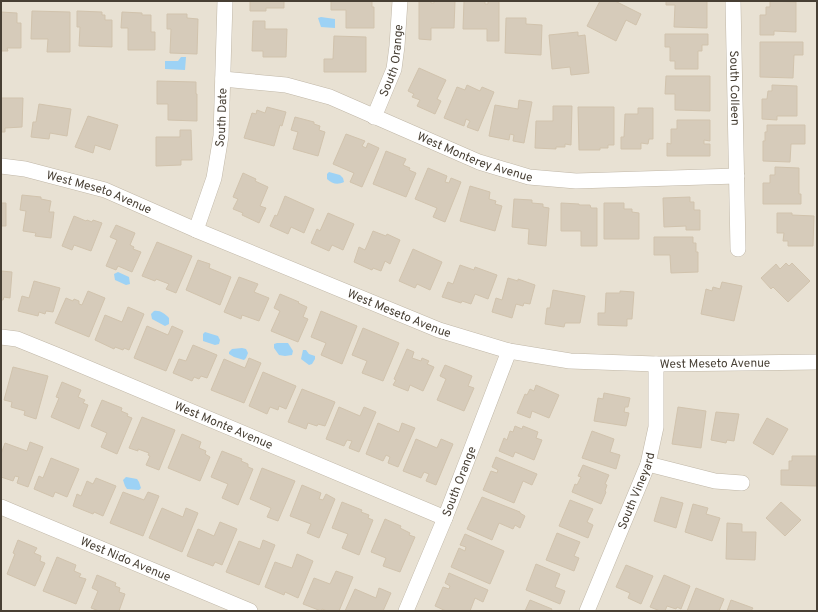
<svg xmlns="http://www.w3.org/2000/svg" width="818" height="612" viewBox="0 0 818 612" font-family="Overpass,sans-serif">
<rect width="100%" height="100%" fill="#f4efe5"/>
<path fill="#e8e1d3" d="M1,1H817V611H1Z"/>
<path fill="#9dd2f5" d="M321,17L335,19V28L321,27L318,18Z
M181,57H186L185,70L165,69V61H178Z
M329,172L340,175L343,178L344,182C338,185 332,184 327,179V174Z
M118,272L129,277L130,284L126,285L115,280L114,274Z
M154,311C160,310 165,314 169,318V324L165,326L152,319L151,314Z
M205,332L218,336L220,340L219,344L215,345L203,341V334Z
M277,343H288L293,351L292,355L285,356L279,355L274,348V344Z
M242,348L246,349L248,353L246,358L244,360L234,357L229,354V352L232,349Z
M303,350H306L309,354L315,356V359L312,364L309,365L301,359Z
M126,477L137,479L139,482L141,488L139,490L127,489L125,486L123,480Z"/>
<path fill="#d6cbba" stroke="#d1c3ad" d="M250,1H284V8H266V11H250Z
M331,1H372V7H374V28H346V10H331Z
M419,1H431V3H434V1H455L454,28H431V40L419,39Z
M464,1H485V4H488V1H499V41H487V29H463Z
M600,1H615L641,14L636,25L626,20L616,41L587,26Z
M666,1H707V28L674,27L675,5H666Z
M770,1L796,2V32L774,31V35H760V15H766V7H770Z
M32,11L70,12V52H47L48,39H31Z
M77,11L102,12V15H105V20H112V47L79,46L80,27H77Z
M1,12L17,13V23H21V48H7L8,51H1Z
M122,12L142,13V15H151V32H155V50H128V28H121Z
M167,14H187V18L198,19L197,54L170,53L171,29H167Z
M506,18H526V24L542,25L541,55L505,53Z
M253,21H265V29H287L286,57H263V51H252Z
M578,32V36L585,35L589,73L571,75L570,67L552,69L549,35Z
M665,34H708V45H702V51H698V69H675V61H670V47H665Z
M334,36L366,37V72H324V59H333Z
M760,42H803V55H794L793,78L760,77Z
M419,68L446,80L437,99L441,101L435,114L417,106L420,100L412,97L414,94L408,91Z
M666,76H710V111L675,110V94H665Z
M157,81L196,82V94H197V121L168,120V104H157Z
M467,85L480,91L482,87L494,92L478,131L467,127L470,121L466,119L464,126L444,118L457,87L465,90Z
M772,85L797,86V116H777V120L762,119V99H767L768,91H772Z
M1,98H23L22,127L5,128V132H1Z
M519,100L532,102L524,143L513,141L514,135L510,134L509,140L489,136L495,105L518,109Z
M39,104L71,109L67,136L50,133L49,139L31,137L33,122H36Z
M553,106H572L571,145L565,144V147H556V149L535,148L536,121H553Z
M267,107L286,112L282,126L280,125L274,146L244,138L252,113L256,114L257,110L265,113Z
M578,107H614V145H608V148H600V150H579Z
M638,108H653V139H649L648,144L641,143V149H621V137H624L625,114H638Z
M88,116L118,125L110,150L95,145L93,153L75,147Z
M295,117L314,122V124L320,126L319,130L325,132L318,156L293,149L298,132L291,130Z
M677,120H710V141L704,140V144H710V156H667V143L671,144V129H677Z
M767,125H805V144H791L790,162L763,161V141H765V132H767Z
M180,130H191L192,160H181V165L156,166V137H180Z
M346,134L365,141L362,146L366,148L368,143L379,148L362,187L350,182L354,173L333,164Z
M386,151L406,159L403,165L410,168L409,170L416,173L406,197L373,184Z
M775,167L799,168V194H801V204H763V183H770V175H775Z
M428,168L447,176L445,182L449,183L451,178L461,182L445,222L433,217L437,208L415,199Z
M243,173L256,179L255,181L268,187L260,206L266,208L259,223L242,215L243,213L233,209L238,199L233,197Z
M470,186L490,192L489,199L496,201L495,204L502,206L495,231L460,221Z
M22,195L41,197V199L51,201L49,212H54L51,238L35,236L36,233L23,231L26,211L20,210Z
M285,196L314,209L304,233L291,227L288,234L270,226L275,215L277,216Z
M690,197V202H694V210H700V230H686V226L664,227L663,198Z
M514,199L532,200V203L543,204V207L549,208L546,246L528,244L529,229L512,227Z
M1,203H6V226H1Z
M561,203L579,204V205H590L591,208H597V246H581V231H561Z
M604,203H624V209H632V212L639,213V239H604Z
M328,213L354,224L343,250L332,245L329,251L311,243L317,229L320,231Z
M777,213H792V215L814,216L813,246H788V241H783L784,233H777Z
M74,216L86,221L87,220L92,222L93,220L102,223L91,251L74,245L72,250L62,246Z
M116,225L135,233L130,245L134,247L133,249L141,252L132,272L118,266L116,270L106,266L117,240L110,237Z
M373,231L386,236L387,234L400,240L390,264L385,261L381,271L373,268L372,270L354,262L359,247L365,250Z
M654,237H693V243H696V252H698V272L671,273L670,255H654Z
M157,242L192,256L176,293L166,289L169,284L156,279L155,281L142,276Z
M413,249L442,262L430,290L417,284L415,288L399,281Z
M198,260L210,264L209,268L231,277L220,305L186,290Z
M786,263L789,266L792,263L810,281L788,302L773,287L771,289L761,278L776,264L780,269Z
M460,265L474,270L475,267L497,275L488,299L475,294L471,304L462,301L461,303L442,297L448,282L453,284Z
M1,271L12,272L10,298L4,297L3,300H1Z
M239,277L258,284L254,292L269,298L259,321L242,315L241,319L224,312Z
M508,278L518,281V279L535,285L530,304L524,303L523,306L516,304L512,318L492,312L496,298L502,300Z
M34,281L60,288L53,312L46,311L45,314L39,312L38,316L18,311L22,296L29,298Z
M722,282L742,286L734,321L701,314L706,289L712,291L713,287L720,289Z
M553,290L585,296L580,323H565L564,327L545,324L547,308H550Z
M88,291L105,298L89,337L55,323L66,298L73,301L74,299L79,301V304L82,305Z
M620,291L634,292L632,319H627V326L598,325V313H605L606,293H620Z
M280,294L299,302L298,303L307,307L303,317L308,319L298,342L271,331L280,311L274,308Z
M128,307L144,314L129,350L124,348L123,350L115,347L114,349L95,340L105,315L122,322Z
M321,311L357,326L342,364L321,355L326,343L311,337Z
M147,326L168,335L172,326L183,331L166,371L134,358Z
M363,328L399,343L383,381L362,373L367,361L352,355Z
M193,345L217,355L207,378L201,376L199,379L194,377L192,381L173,373L179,359L186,361Z
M407,349L414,352L412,358L421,361L422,358L429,361L427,364L434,367L423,391L410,385L408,391L393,385L396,380L394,379Z
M249,358L261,363L244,403L211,390L224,359L245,368Z
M445,365L472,376L468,386L474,388L464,411L437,400L446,379L440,376Z
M13,367L48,376L36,419L24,415L25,411L11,407L12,402L4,400Z
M263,372L296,386L286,409L279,406L278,410L270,407L267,414L249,406Z
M62,382L81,390L78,397L85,400L83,403L88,405L79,429L51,417L59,398L56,397Z
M536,385L559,395L549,418L532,411L530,418L517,413L525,394L527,395L530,389L534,391Z
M302,389L335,402L325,426L318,424L317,426L308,423L306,429L288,422Z
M604,393L630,398L628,407H625L624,412L629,413L626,426L594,421L598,398L603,399Z
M102,400L122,408L121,411L128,414L127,416L132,418L117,454L101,447L107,433L91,426Z
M339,407L360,416L364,407L376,412L359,452L349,448L352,441L347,440L344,446L326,439Z
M678,407L706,411L701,448L672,444Z
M716,412L739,414L734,441L727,440L726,443L711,440Z
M142,417L175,430L159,470L146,465L150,456L148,455L149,453L138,449V451L129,448Z
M767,418L788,429L773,455L753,443Z
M378,423L399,432L402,423L415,428L398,467L388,463L390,457L386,455L383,461L366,454Z
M515,426L522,429L523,426L538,432L536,438L542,440L534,460L515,452L513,457L499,451L504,438L507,440L510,431L513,432Z
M592,431L614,439L610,452L620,455L616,469L582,458Z
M182,434L201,442L199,448L206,451L205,454L210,457L200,481L168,468Z
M416,439L437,448L441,439L453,444L436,485L426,481L429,474L424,472L421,478L403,471Z
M30,442L43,447L28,487L17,483L19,477L15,476L13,481L1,477V454L5,443L27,451Z
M222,451L242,459L241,461L248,464V467L253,469L238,505L222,498L228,484L211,477Z
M792,456H816V486L781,485V470H789V461H792Z
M496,457L537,474L532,485L523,481L514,503L483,490L491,471L497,473L498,470L492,467Z
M51,458L79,469L67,497L55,492L53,497L34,489L39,476L43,478Z
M583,465L609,475L605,484L607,485L605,491L606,492L601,504L572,492L575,484L577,485L581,477L578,476Z
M262,468L295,481L278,521L267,517L271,508L250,499Z
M96,478L116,486L103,516L94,512L93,514L73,506L77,494L81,496L87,481L93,484Z
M302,485L321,493L319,499L323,500L326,494L335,499L319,538L307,533L311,524L290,516Z
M123,492L144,500L148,492L159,496L143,536L110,523Z
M482,497L520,512V513L525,516L520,528L515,525L513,529L499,523L492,540L467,529Z
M661,497L683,503L676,528L654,521Z
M570,500L593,509L587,522L593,525L588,538L559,526Z
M342,502L362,510L361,512L369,515L368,518L373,520L359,555L342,548L348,534L332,528Z
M781,502L801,520L785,536L766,518Z
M693,504L708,508L706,514L720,518L712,541L685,532Z
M162,508L183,517L186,508L198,513L182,552L149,538Z
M385,519L401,526L400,528L410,533L409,535L415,537L400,572L383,566L386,558L371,552Z
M220,522L237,529L222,565L215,562L213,566L187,556L198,529L214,536Z
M727,523L742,524V532H756L755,560L726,559Z
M557,533L580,542L574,556L579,558L574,571L546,560Z
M465,534L504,551L490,584L451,567L459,548L465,551L466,547L460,545Z
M18,540L37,548L34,553L41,556L40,561L45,563L35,586L7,574L15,554L13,553Z
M263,540L275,545L259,585L226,572L239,541L260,549Z
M297,554L313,561L298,598L285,592L284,595L265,587L275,562L292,568Z
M57,557L76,565L74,571L81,574L79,577L86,579L76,604L43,591Z
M536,564L560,574L555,587L565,591L560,604L526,590Z
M626,565L653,576L641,604L628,598L630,593L616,587Z
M336,571L353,577L339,611H327L322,609L321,611L303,604L314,578L330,584Z
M449,573L488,590L483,602L475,598L470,611H446L435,606L443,587L449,589L450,586L445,583Z
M97,575L116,583L115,586L120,588L119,592L125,594L119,611H99L91,608L98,591L92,588Z
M664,575L690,586L681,609L677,607L676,609L667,606L665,611H660L650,607Z
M379,588L391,593L383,611H345L355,589L376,598Z
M696,588L724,599L719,611H687Z
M530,600L552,609L551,611H525Z
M731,600L753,608L751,611H727Z"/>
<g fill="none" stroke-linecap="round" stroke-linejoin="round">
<g stroke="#c0b7a7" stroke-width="16">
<g id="minor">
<path id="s1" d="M733,1L738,249"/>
<path id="s2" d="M223,79L286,85L330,97L479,162L529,177L576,181L737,176"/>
<path id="s3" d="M374,117L394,69L397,46L400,1"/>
<path id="s4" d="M1,166L25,169L105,190L196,230L439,330L509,351L570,361L656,364L817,362"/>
<path id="s5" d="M196,230L214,178L221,136L225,1"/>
<path id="s6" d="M1,337L17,339L59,356L445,518"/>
<path d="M648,464L715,481L742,483"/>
<path id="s7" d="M1,507L250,611"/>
<path id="s8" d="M406,611L445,518L509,351"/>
<path id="s9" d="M587,611L648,464L656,427V364"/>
</g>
</g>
<use href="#minor" stroke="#fff" stroke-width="15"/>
</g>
<g text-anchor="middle" stroke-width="3" stroke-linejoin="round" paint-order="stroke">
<g font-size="12" fill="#473f34" stroke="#fff">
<text dy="4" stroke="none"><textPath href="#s3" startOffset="60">South Orange</textPath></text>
<text dy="4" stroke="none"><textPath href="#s1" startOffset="87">South Colleen</textPath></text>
<text dy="4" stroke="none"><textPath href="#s5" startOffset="116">South Date</textPath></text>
<text dy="4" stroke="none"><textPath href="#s2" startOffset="266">West Monterey Avenue</textPath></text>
<text dy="4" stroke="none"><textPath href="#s4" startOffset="102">West Meseto Avenue</textPath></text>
<text dy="4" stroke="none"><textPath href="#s4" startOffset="426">West Meseto Avenue</textPath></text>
<text dy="4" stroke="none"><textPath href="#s4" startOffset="749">West Meseto Avenue</textPath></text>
<text dy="4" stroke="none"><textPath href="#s6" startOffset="240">West Monte Avenue</textPath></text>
<text dy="4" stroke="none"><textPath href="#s8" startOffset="140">South Orange</textPath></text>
<text dy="4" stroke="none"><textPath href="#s9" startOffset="130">South Vineyard</textPath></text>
<text dy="4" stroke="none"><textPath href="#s7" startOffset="135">West Nido Avenue</textPath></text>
</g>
</g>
<rect width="818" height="612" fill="none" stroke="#473f34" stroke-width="4"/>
</svg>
